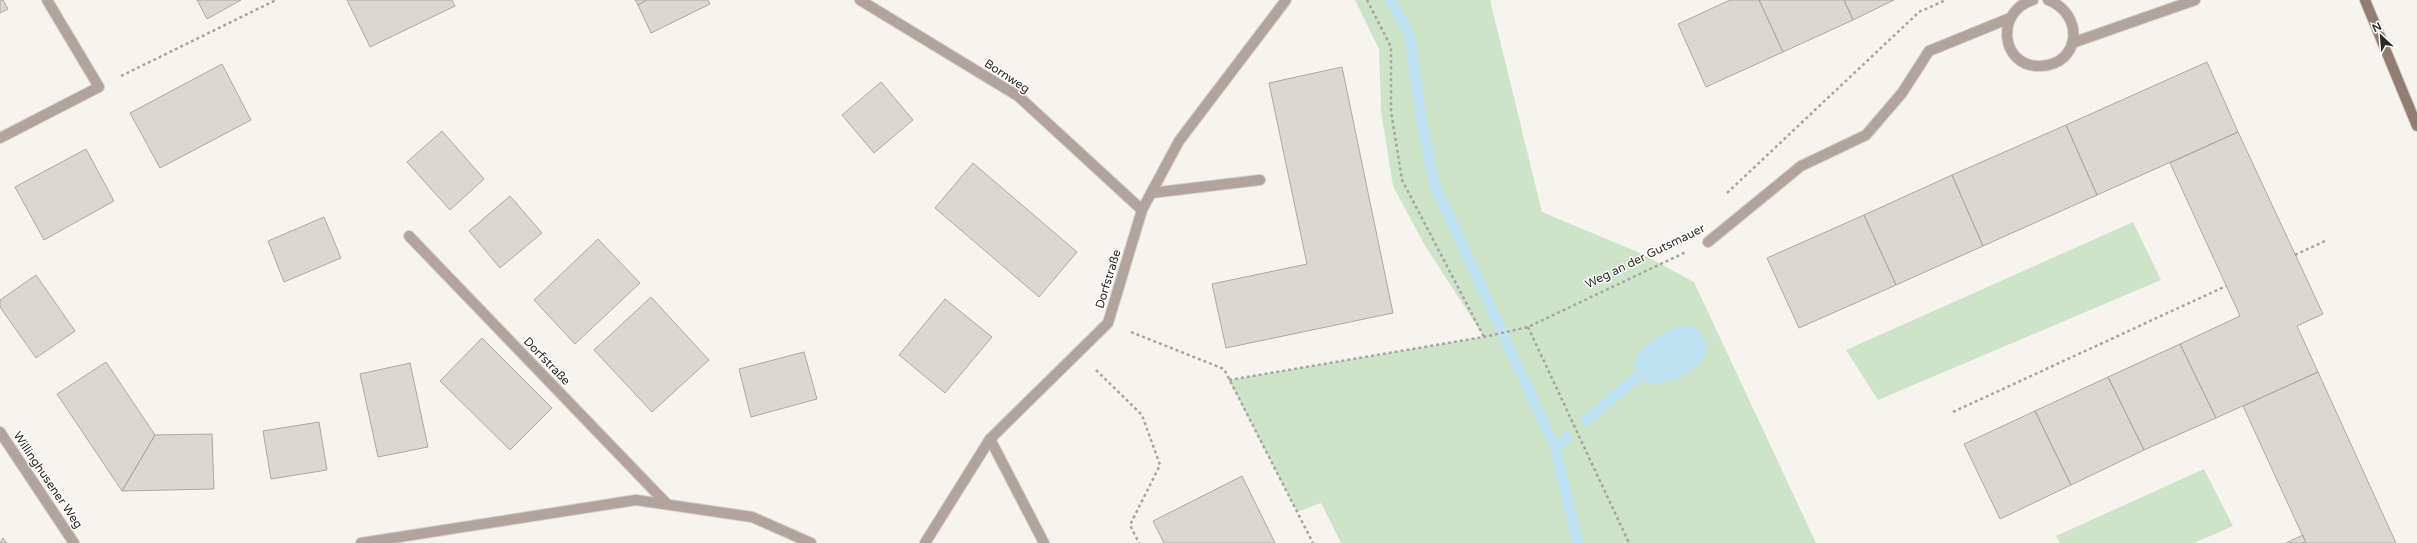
<svg xmlns="http://www.w3.org/2000/svg" width="2417" height="543" viewBox="0 0 2417 543" font-family="'Varela Round',sans-serif">
<rect width="100%" height="100%" fill="#f7f4ef"/>
<path fill="#cde4c9" d="M1355,0H1490L1542,212L1640,253L1694,282L1816,543H1341L1321,503L1297,512L1229,380L1484,337L1424,244L1393,186L1381,111L1379,49Z
M2133,222L2161,280L1878,400L1846,350Z
M2204,469L2233,526L2194,543H2060L2056,536Z"/>
<path fill="#c0e3f4" d="M1676,326H1686L1698,329C1700,333 1706,340 1707,345C1710,365 1673,384 1656,384C1649,384 1642,381 1638,375C1621,355 1663,334 1676,326Z"/>
<g fill="none" stroke-linecap="round" stroke-linejoin="round">
<path stroke="#c0e3f4" stroke-width="11" d="M1391,0L1410,37L1421,117L1435,186L1555,447L1578,543
M1586,421L1638,376
M1555,447L1567,437"/>
</g>
<path fill="#dbd8d2" stroke="#acaaa5" d="M0,0H3L8,9L0,13Z
M197,0H241L207,19Z
M347,0H452L455,6L370,47Z
M635,0H647L638,5Z
M647,0H708L710,4L651,33L638,5Z
M1730,0H1759L1783,52L1706,87L1678,24Z
M1759,0H1844L1853,20L1783,52Z
M1844,0H1894L1853,20Z
M2207,62L2238,132L2097,195L2066,125Z
M222,64L251,120L160,168L130,113Z
M1342,67L1393,313L1226,348L1212,284L1307,264L1269,83Z
M881,82L913,120L874,153L842,115Z
M2066,125L2097,195L1983,246L1952,175Z
M442,131L484,179L450,210L407,162Z
M2238,132L2323,314L2297,326L2318,372L2216,418L2180,344L2240,316L2170,163Z
M86,149L114,201L44,240L15,187Z
M973,163L1077,252L1039,297L935,208Z
M1952,175L1983,246L1896,285L1864,215Z
M510,196L542,233L500,268L469,231Z
M1864,215L1896,285L1799,328L1767,258Z
M324,217L341,258L284,282L268,241Z
M598,239L640,283L575,344L534,300Z
M36,275L75,331L36,358L0,307V300Z
M651,297L709,360L652,412L594,350Z
M945,299L992,337L945,393L899,355Z
M482,338L552,408L510,450L440,381Z
M2180,344L2216,418L2144,450L2108,377Z
M804,352L817,399L751,417L739,369Z
M106,362L155,435L122,491L57,394Z
M410,363L428,447L378,457L360,374Z
M2318,372L2396,543H2306L2243,406Z
M2108,377L2144,450L2071,485L2035,411Z
M2035,411L2071,485L2000,519L1964,444Z
M319,422L327,470L271,479L263,431Z
M212,434L214,489L122,491L155,435Z
M1242,476L1275,543H1164L1153,521Z
M2303,535L2306,543H2286Z
M3,538L7,543H0Z"/>
<g fill="none" stroke-linecap="round" stroke-linejoin="round">
<g stroke="#d2d0cb" stroke-width="12">
<path id="lane" d="M1151,193L1260,180
M409,236L667,504
M990,439L1044,543"/>
</g>
<g stroke="#d2d0cb" stroke-width="12">
<path id="street" d="M860,0L1018,96L1142,210
M2033,0C1995,11 2000,67 2040,66C2081,65 2085,14 2048,0
M2072,43L2195,0
M0,138L99,87L47,0
M1708,242L1801,166L1866,135L1902,93L1929,51L2010,18
M0,432L74,543
M361,543L636,500L752,517L811,543
M925,543L990,439L1108,323L1142,210L1179,141L1286,0"/>
</g>
<g stroke="#d2d0cb" stroke-width="12">
<path id="secondary" d="M2365,0L2417,126"/>
</g>
<path stroke="#a8a5a2" stroke-width="2.5" stroke-dasharray="3 3" stroke-linecap="butt" d="M1367,0L1391,47V111L1402,180L1484,337
M121,76L276,0
M1727,193L1919,12L1946,0
M2295,255L2327,240
M1528,327L1629,543
M1131,332L1224,369L1313,543
M1096,370L1142,415L1160,465L1130,525L1139,543
M1229,380L1484,337L1528,327L1686,252
M1953,412L2226,286"/>
<use href="#lane" stroke="#b2a49d" stroke-width="10"/>
<use href="#street" stroke="#b2a49d" stroke-width="10"/>
<use href="#secondary" stroke="#927d73" stroke-width="10"/>
</g>
<g text-anchor="middle" stroke-width="3" stroke-linejoin="round" paint-order="stroke">
<g font-size="12" fill="#2c2b29" stroke="#fff">
<text transform="translate(1007 76) rotate(33)" y="4">Bornweg</text>
<text transform="translate(1645 256) rotate(-26)" y="4">Weg an der Gutsmauer</text>
<text transform="translate(1108 279) rotate(-73)" y="4">Dorfstraße</text>
<text transform="translate(547 361) rotate(46)" y="4">Dorfstraße</text>
<text transform="translate(48 480) rotate(56)" y="4">Willinghusener Weg</text>
</g>
</g>
<g transform="translate(2381 36) rotate(334)" stroke="#ffffff" stroke-width="3" paint-order="stroke">
<path d="M0-3L7 15L0 10L-7 15Z" fill="#2c2b29"/>
<text y="-6" font-size="11" font-weight="bold" text-anchor="middle" fill="#2c2b29">N</text>
</g>
</svg>
